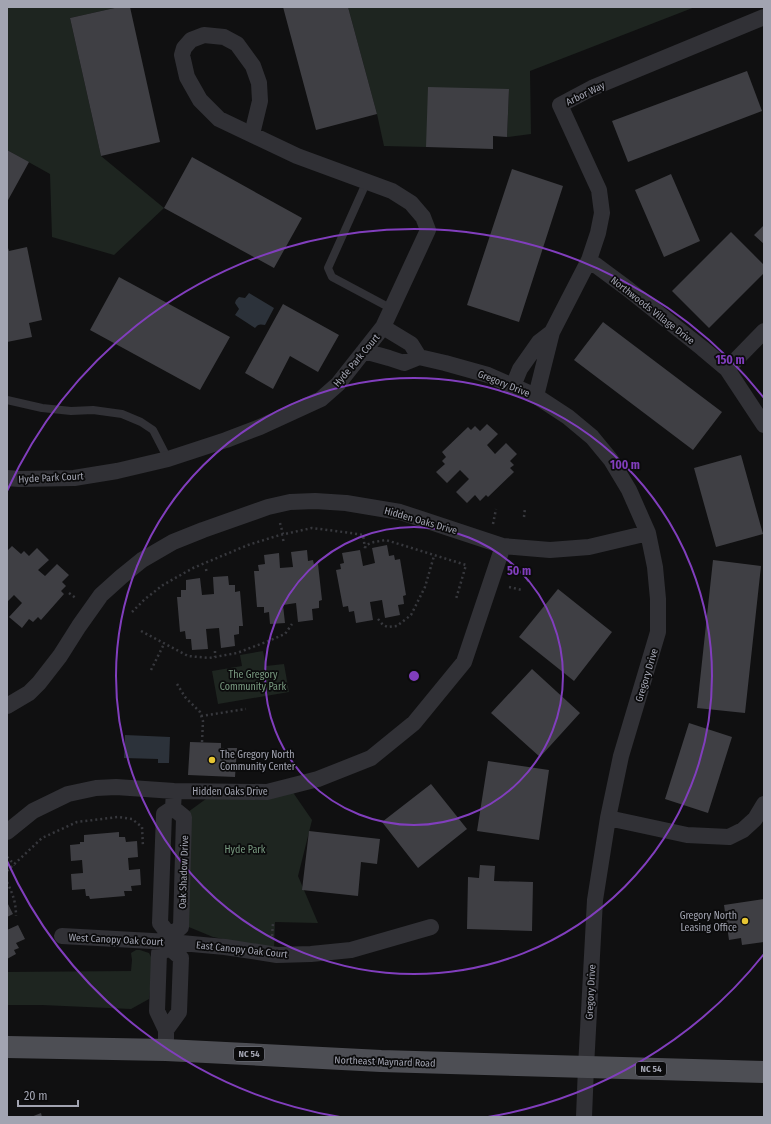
<svg xmlns="http://www.w3.org/2000/svg" width="771" height="1124" viewBox="0 0 771 1124" font-family="'Fira Sans Condensed',sans-serif">
<rect width="100%" height="100%" fill="#101011"/>
<path fill="#1e2520" d="M7,7H119L70,18L101,156L164,208L114,255L52,237L50,174L7,150Z
M348,7H695L530,71L531,134L507,137L509,89L426,147L384,146L377,114Z
M263,651L266,666L284,664L289,692L218,704L212,671L242,666L240,655Z
M292,791L312,820L298,876L318,923L275,922L274,949L213,937L184,925L188,812L210,796Z
M136,950H140L149,953L153,961L149,999L131,1009L42,1005H7V972L131,971L132,960L131,953Z"/>
<path fill="#2c323a" d="M249,293L274,308L265,325C260,324 258,324 255,328L235,315L239,309L235,303L236,300L239,297L245,298Z
M125,735L170,737L169,763H158V759L124,758Z"/>
<path fill="#3f3f44" d="M119,7H130L160,142L101,156L70,18Z
M283,7H348L377,114L316,130Z
M747,71L762,111L628,162L612,121Z
M428,87L509,89L507,137L493,136V149L426,147Z
M7,150L29,162L7,202Z
M192,157L302,218L274,268L164,208Z
M512,169L563,186L519,322L467,305Z
M671,174L700,241L664,257L635,190Z
M764,225V244L754,235Z
M731,232L764,265V273L709,328L672,291Z
M7,245L9,251L27,247L42,320L29,323L32,337L7,342Z
M119,277L230,337L200,390L90,330Z
M283,304L339,335L318,372L290,356L273,389L245,373Z
M603,322L722,412L693,450L574,360Z
M487,424L498,434L487,445L495,454L506,443L517,454L510,461L514,465L510,468L514,472L488,497L486,495L480,501L475,495L467,503L456,492L469,479L460,470L447,483L436,472L445,464L442,461L446,457L442,452L468,427L471,430L475,426L480,431Z
M741,455L763,534L716,547L694,468Z
M387,545L389,556L394,555L395,560L400,559L406,595L403,596L404,604L398,605L400,615L385,618L382,600L370,602L373,620L356,623L354,611L349,612L348,606L343,607L336,570L341,569L340,564L344,563L342,553L360,550L363,566L375,563L372,548Z
M12,546L21,554L24,551L29,556L37,548L49,560L38,570L45,576L57,564L69,575L62,582L66,586L61,591L64,594L41,620L38,617L33,622L29,619L22,628L9,617L22,603L14,595L7,602V551Z
M307,550L308,561L313,560L314,565L318,564L322,600L319,601V608L312,609L313,620L298,622L296,603L283,605L285,623L270,624L269,612L264,613V607H257L254,571H259L258,565L265,564L264,555L279,553L280,568L293,567L291,552Z
M713,560L761,566L745,713L697,708Z
M228,576L229,585H235V592L240,591L243,626H239V634L234,635L235,646L221,648L219,628L206,629L208,649L192,650L191,639H186L185,631L180,632L177,597H181V590H186V580L200,578L202,595L214,594L213,577Z
M558,589L612,632L574,681L519,637Z
M532,669L580,713L540,757L491,713Z
M689,723L732,737L708,813L665,799Z
M190,742L221,743V748H237L235,777L188,775Z
M488,761L549,770L539,840L477,831Z
M431,784L467,829L418,868L382,822Z
M309,831L380,839L377,864L361,862L358,896L302,890Z
M119,832V837H125L126,842L137,841L138,857L128,858L129,870L140,869L141,885L131,886L132,891H124L125,896L90,899L89,896H86L85,889L72,890L71,874L83,873L82,860L71,861L70,845L80,844V842H84V835Z
M480,865L495,866L494,881L533,882L532,931L467,929L468,877L479,878Z
M764,899V942L742,945L741,938L729,940L724,905Z
M7,902L13,914L7,917Z
M18,925L25,939L16,943L19,948L14,950L16,954L7,959V930Z
M41,1113L42,1117H31Z"/>
<g fill="none" stroke-linecap="round" stroke-linejoin="round">
<path stroke="#37383d" stroke-width="2.5" stroke-dasharray="2 3" stroke-linecap="butt" d="M524,517L525,508
M280,523L283,534
M493,524L496,509
M283,539L284,543
M365,548L366,545L374,542L386,540L466,565L456,599
M206,569L207,574
M527,580L529,581
M509,587L522,590
M69,593L77,599
M132,612L145,599L163,585L193,568L248,545L280,535L312,528L351,533L363,535L365,548
M378,619L383,625L388,627L397,626L411,615L425,587L434,556
M141,631L188,656L209,658L237,653L266,642L285,634L292,624
M215,651V657
M151,670L164,644
M177,684L185,697L200,712L203,721L202,742
M201,716L246,709
M7,857L15,865
M7,871L42,838L77,822L118,817L132,819L142,827L143,847
M7,882C13,894 16,903 16,916
M272,936L273,923"/>
<path stroke="#313136" stroke-width="8" d="M367,181L328,268L332,277L392,309
M7,400L42,408L71,411L93,410L122,414L141,422L153,430L168,459"/>
<path stroke="#313136" stroke-width="16" d="M589,260L628,289L702,348L727,369L764,425
M383,327L411,344L419,357
M364,351L389,358L404,363L419,357L445,363L488,375L536,396L568,417L592,437L611,460L629,490L648,533L655,567L658,599V632L621,756L608,818L595,900L586,1067L584,1117
M727,369L764,331
M513,386L520,369L539,342L552,332
M536,396L552,332L589,260L598,233L602,213L599,190L560,105L592,88L764,17
M7,478L19,479L74,478L117,471L168,459L226,440L260,427L321,399L338,384L383,327L428,230L423,217L411,203L392,191L297,156L219,119L200,100L187,77L182,55L184,48L191,40L204,35L224,37L237,44L253,66L259,83L260,101L252,134
M7,706L29,693L39,683L60,656L79,626L101,595L121,577L142,560L173,542L203,530L268,507L290,502L315,501L346,503L400,512L503,546L550,550L589,547L648,533
M608,818L687,835L729,837L743,830L755,819L764,804
M7,832L33,811L68,794L96,788L116,787L174,791L267,792L318,779L371,758L414,723L464,662L503,546
M62,936L170,942L225,947L277,955L311,954L351,950L431,927
M170,936L181,927L184,817L173,808
M166,1030L179,1012L181,958L170,948V936L160,923L164,814L173,808L174,791
M166,1039V1030L157,1011L159,953L170,948"/>
<path stroke="#4d4e54" stroke-width="22" d="M7,1047L166,1050L381,1061L764,1072"/>
</g>
<g fill="none" stroke="#813ebd" stroke-width="2">
<circle cx="414" cy="676" r="149"/>
<circle cx="414" cy="676" r="298"/>
<path d="M764 954A447 447 0 0 1 488 1117M340 1117A447 447 0 0 1 7 861M7 491A447 447 0 0 1 764 398"/>
</g>
<g fill="#e6c533" stroke="#0b0b0c" stroke-width="1.5">
<circle cx="212" cy="760" r="4"/>
<circle cx="745" cy="921" r="4"/>
</g>
<g text-anchor="middle" stroke-width="3.5" stroke-linejoin="round" paint-order="stroke">
<g fill="#0b0b0c" stroke="#757680" stroke-width="1">
<rect x="234" y="1047" width="30" height="14" rx="3"/>
<rect x="636" y="1062" width="30" height="14" rx="3"/>
</g>
<g font-size="9" font-weight="bold" fill="#a2a4b1">
<text x="249" y="1057">NC 54</text>
<text x="651" y="1072">NC 54</text>
</g>
<g font-size="10" fill="#a2a4b1" stroke="#0b0b0c">
<text transform="translate(585 93) rotate(-26)" y="4">Arbor Way</text>
<text transform="translate(653 310) rotate(38)" y="4">Northwoods Village Drive</text>
<text transform="translate(356 360) rotate(-50)" y="4">Hyde Park Court</text>
<text transform="translate(504 383) rotate(22)" y="4">Gregory Drive</text>
<text transform="translate(51 477) rotate(-3)" y="4">Hyde Park Court</text>
<text transform="translate(421 520) rotate(16)" y="4">Hidden Oaks Drive</text>
<text transform="translate(646 675) rotate(-73)" y="4">Gregory Drive</text>
<text x="230" y="795">Hidden Oaks Drive</text>
<text transform="translate(183 872) rotate(-88)" y="4">Oak Shadow Drive</text>
<text transform="translate(116 939) rotate(3)" y="4">West Canopy Oak Court</text>
<text transform="translate(242 949) rotate(6)" y="4">East Canopy Oak Court</text>
<text transform="translate(590 992) rotate(-87)" y="4">Gregory Drive</text>
<text transform="translate(385 1061) rotate(2)" y="4">Northeast Maynard Road</text>
</g>
<g font-size="10" fill="#799b81" stroke="#0b0b0c">
<text x="253" y="678">The Gregory<tspan x="253" dy="12">Community Park</tspan></text>
<text x="245" y="853">Hyde Park</text>
</g>
<g font-size="10" fill="#a2a4b1" stroke="#0b0b0c" text-anchor="start">
<text x="220" y="758">The Gregory North<tspan x="220" dy="12">Community Center</tspan></text>
<text x="737" y="919" text-anchor="end">Gregory North<tspan x="737" dy="12">Leasing Office</tspan></text>
</g>
</g>
<circle cx="414" cy="676" r="6" fill="#813ebd" stroke="#0b0b0c" stroke-width="2"/>
<g font-size="12" text-anchor="middle" font-weight="bold" fill="#813ebd" stroke="#0b0b0c" stroke-width="3.5" stroke-linejoin="round" paint-order="stroke">
<text x="730" y="364">150 m</text>
<text x="625" y="469">100 m</text>
<text x="519" y="575">50 m</text>
</g>
<rect width="771" height="1124" fill="none" stroke="#a2a4b1" stroke-width="16"/>
<path d="M18 1100v6h60v-6" fill="none" stroke="#a2a4b1" stroke-width="2"/>
<text x="24" y="1100" font-size="12" fill="#a2a4b1" stroke="#0b0b0c" stroke-width="3" paint-order="stroke">20 m</text>
</svg>
